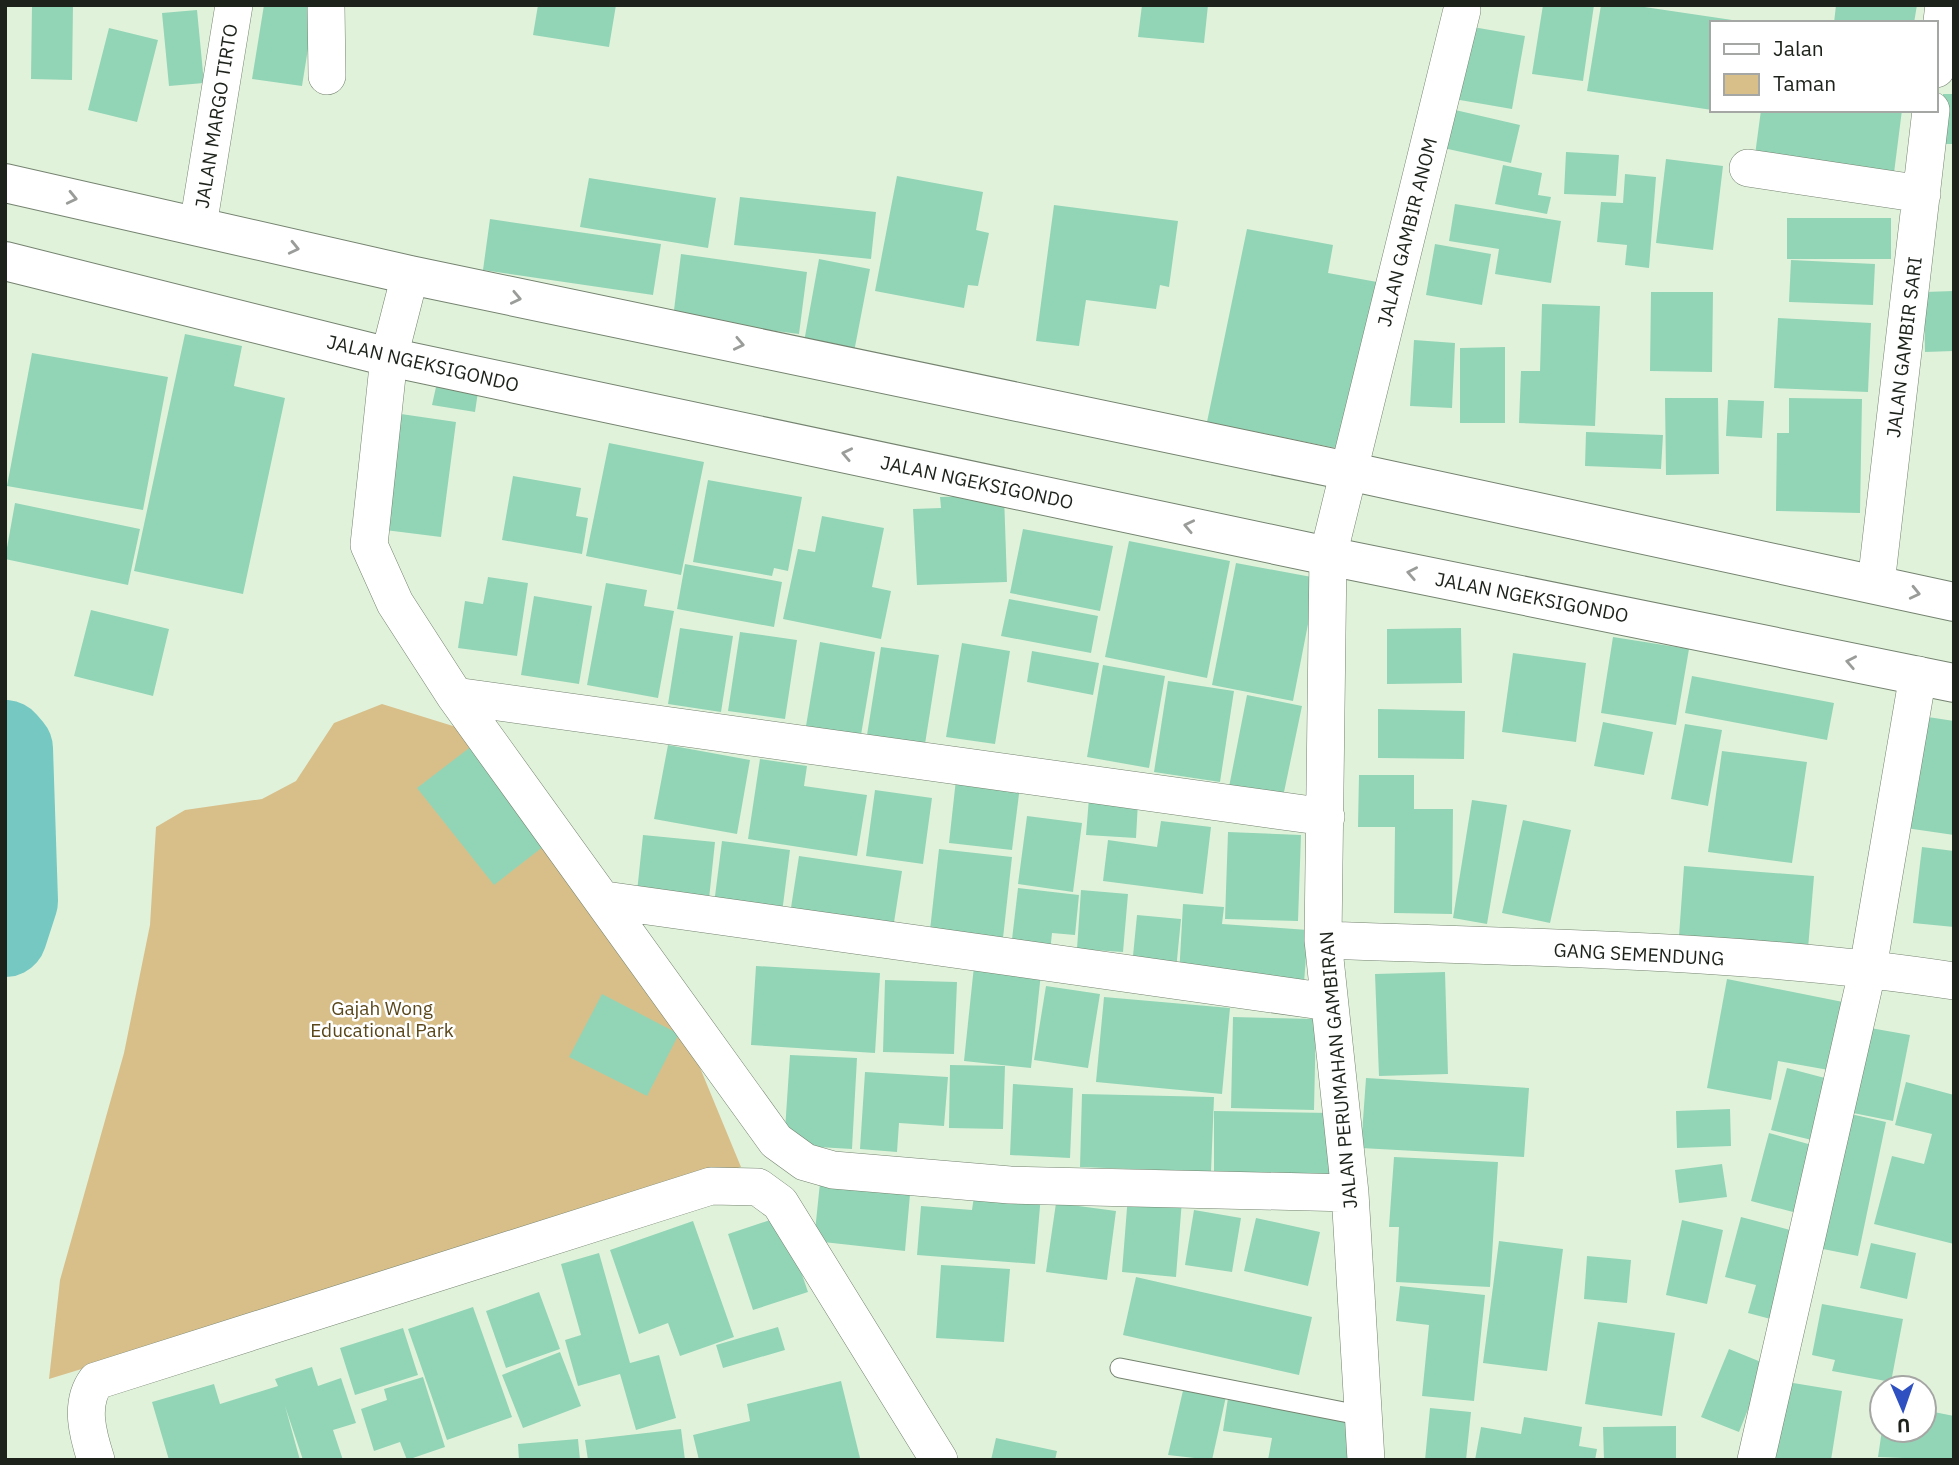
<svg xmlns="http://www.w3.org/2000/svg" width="1959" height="1465" viewBox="0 0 1959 1465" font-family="'IBM Plex Sans',sans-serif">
<rect width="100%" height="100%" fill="#e1f2db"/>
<path fill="#d8bf8a" d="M382,704L482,735L684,1029L741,1167L49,1379L60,1280L124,1053L150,925L156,827L185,810L262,799L296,781L334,723Z"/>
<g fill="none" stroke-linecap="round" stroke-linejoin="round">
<path stroke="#76c8c2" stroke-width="84" d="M5,742L11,749L16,901L5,935"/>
</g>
<path fill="#92d5b6" d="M32,5H73L72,80L31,79Z
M264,5H315L302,86L252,79Z
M538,5H616L609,47L533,35Z
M1142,5H1208L1204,43L1138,37Z
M1543,5H1594L1583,81L1532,74Z
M1601,5H1631L1739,21L1712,23V110L1587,91Z
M1836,5H1917L1914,23H1834Z
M197,10L204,83L169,86L162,13Z
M1467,26L1525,36L1512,109L1454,99Z
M109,28L158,40L137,122L88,110Z
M1943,94H1954V144H1942Z
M1438,106L1520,125L1511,163L1430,145Z
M1761,110H1902L1894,173L1755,155Z
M1566,152L1619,155L1616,196L1564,194Z
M1666,159L1723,166L1713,250L1656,243Z
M1503,165L1542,173L1538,195L1551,197L1547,214L1495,204Z
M1625,174L1656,177L1649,268L1625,265L1627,245L1597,242L1601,202L1623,203Z
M897,176L983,192L976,230L989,233L978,286L968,285L964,308L875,291Z
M589,178L716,198L708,248L580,227Z
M740,197L876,212L871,259L734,245Z
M1455,204L1561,221L1551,283L1495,274L1499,249L1449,241Z
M1054,205L1178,221L1169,287L1160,285L1156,309L1086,300L1079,346L1036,341Z
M1787,218H1891V259H1787Z
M490,219L661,244L653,295L483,270Z
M1247,229L1333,245L1328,273L1377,282L1341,449L1207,422Z
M1435,244L1491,254L1482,305L1426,295Z
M681,254L807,272L799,334L673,318Z
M819,259L870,269L854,352L804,342Z
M1791,260L1875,264L1873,305L1789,302Z
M1954,291V351L1925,352L1924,292Z
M1651,292H1713L1712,372L1650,371Z
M1542,304L1600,306L1595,426L1519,423L1521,371H1540Z
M1778,318L1871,323L1868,392L1774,388Z
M185,334L242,346L234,386L285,398L243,594L134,571Z
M1414,340L1455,343L1452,408L1410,406Z
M1505,347V423H1460V348Z
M32,353L168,377L143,510L7,486Z
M438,378L479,385L475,412L432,405Z
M1665,398H1718L1719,474L1666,475Z
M1789,398L1862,399L1860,513L1776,511L1777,433H1789Z
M1728,400L1764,401L1762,438L1726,436Z
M401,414L456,422L441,537L385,530Z
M1586,432L1663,435L1661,469L1585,466Z
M609,443L704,462L681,575L586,556Z
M513,476L581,488L576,516L588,518L582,554L502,540Z
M708,480L802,497L788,571L774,568L772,576L693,562Z
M1004,495L1007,582L917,585L913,509L941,508L940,497Z
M15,503L140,529L128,585L5,559Z
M822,516L884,528L872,587L891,591L881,639L783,619L798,549L815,552Z
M1023,529L1113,546L1100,611L1010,593Z
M1129,541L1230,561L1207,678L1105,657Z
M1236,563L1317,578L1293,701L1212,685Z
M685,564L782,582L774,627L677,609Z
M488,577L528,583L517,656L458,648L465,601L483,604Z
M606,583L647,590L644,606L674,611L658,698L587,685Z
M534,596L592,606L579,684L521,675Z
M1009,599L1098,616L1091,653L1001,636Z
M91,610L169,629L153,696L74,676Z
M680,628L733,636L721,712L668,704Z
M1461,628L1462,683L1387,684V629Z
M740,632L797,640L785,719L728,711Z
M1613,637L1689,649L1676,725L1601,713Z
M820,642L875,652L861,735L806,726Z
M962,643L1010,651L995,744L946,737Z
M881,647L939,655L925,744L867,735Z
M1032,651L1099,663L1093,695L1027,682Z
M1513,653L1586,663L1576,742L1502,732Z
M1103,665L1165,676L1149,768L1087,757Z
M1692,676L1834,703L1827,740L1685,713Z
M1168,681L1234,691L1220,782L1154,772Z
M1247,695L1302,706L1283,797L1229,787Z
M1378,709L1465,711L1464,759L1378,758Z
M1915,715L1954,721V835L1899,827Z
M1603,722L1653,732L1644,775L1594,766Z
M1685,724L1722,730L1708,806L1671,799Z
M477,742L553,839L494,885L417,788Z
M668,745L750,760L737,834L654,819Z
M1722,751L1807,762L1792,863L1708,852Z
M760,759L807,766L804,786L867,795L857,856L748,839Z
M957,770L1021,778L1012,850L949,843Z
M1359,775H1414V809H1453L1452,914L1394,913L1395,827H1358Z
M875,790L932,798L923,864L866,856Z
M1089,798L1138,802L1136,838L1086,835Z
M1472,800L1507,805L1487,924L1453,918Z
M1027,816L1082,823L1073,892L1018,884Z
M1523,820L1571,830L1550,923L1502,913Z
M1161,821L1211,827L1203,894L1103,881L1108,840L1157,847Z
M1228,832L1301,835L1298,921L1225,919Z
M643,835L715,842L709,899L637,892Z
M722,841L790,850L782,913L714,904Z
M1922,847L1954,851V927L1913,923Z
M939,849L1012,857L1003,938L930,930Z
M799,856L902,871L893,929L790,914Z
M1684,866L1814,876L1807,961L1678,950Z
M1018,888L1079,895L1075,935L1052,933L1050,952L1011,948Z
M1081,890L1128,894L1123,952L1077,949Z
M1183,904L1224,907L1222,924L1308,930L1304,983L1179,976Z
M1137,915L1181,919L1176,970L1132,966Z
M756,966L880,973L875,1053L751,1045Z
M974,966L1041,973L1031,1068L964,1061Z
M1445,972L1448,1074L1379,1076L1375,974Z
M1727,979L1853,1004L1840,1072L1778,1061L1771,1100L1707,1088Z
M885,980L957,982L954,1054L883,1052Z
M1046,986L1100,994L1088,1068L1034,1060Z
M602,994L679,1034L647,1096L569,1057Z
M1104,997L1230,1008L1222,1094L1096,1082Z
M1233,1017L1316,1019L1314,1110L1231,1108Z
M1859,1026L1910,1035L1893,1121L1843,1111Z
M790,1055L857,1058L852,1149L784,1145Z
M950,1065L1005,1066L1003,1129L949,1128Z
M1787,1068L1840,1082L1824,1143L1771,1130Z
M865,1072L948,1077L944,1126L899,1123L897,1152L860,1149Z
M1366,1078L1529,1088L1524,1157L1361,1148Z
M1906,1082L1954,1095V1244L1874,1224L1892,1156L1924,1164L1932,1134L1895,1125Z
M1013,1084L1073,1088L1070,1158L1010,1155Z
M1082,1094L1214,1097L1211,1172L1080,1167Z
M1730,1109L1731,1146L1677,1148L1676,1111Z
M1214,1111L1332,1113L1331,1183L1214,1181Z
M1842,1112L1886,1122L1858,1256L1813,1247Z
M1769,1133L1826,1149L1808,1216L1751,1201Z
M1394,1157L1498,1162L1490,1287L1396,1282L1399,1227H1389Z
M1722,1164L1727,1197L1679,1203L1675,1170Z
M821,1173L911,1183L905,1251L814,1241Z
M975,1189L1041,1195L1035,1264L917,1255L921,1206L972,1210Z
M1128,1195L1182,1200L1176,1277L1122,1272Z
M1056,1203L1116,1211L1107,1280L1046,1272Z
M1194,1210L1241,1218L1232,1272L1185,1265Z
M782,1216L808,1292L753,1310L728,1234Z
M1741,1217L1805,1234L1782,1322L1748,1313L1756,1285L1725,1277Z
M1256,1218L1320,1232L1308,1286L1244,1271Z
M1682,1220L1723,1230L1707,1304L1666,1295Z
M693,1221L734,1337L680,1356L668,1323L639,1334L610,1250Z
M1499,1241L1563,1249L1547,1371L1483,1363Z
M1871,1243L1916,1253L1907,1299L1860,1288Z
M599,1253L630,1363L659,1355L676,1418L636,1430L620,1374L578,1386L565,1340L581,1335L561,1264Z
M1587,1256L1631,1260L1627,1303L1584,1299Z
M941,1265L1010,1269L1004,1342L936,1338Z
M1136,1277L1312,1317L1299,1375L1123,1335Z
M1400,1286L1485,1295L1474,1401L1422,1396L1429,1325L1396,1321Z
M539,1292L560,1349L506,1368L486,1311Z
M1822,1304L1903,1319L1891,1382L1832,1371L1835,1360L1812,1355Z
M473,1307L512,1417L447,1440L408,1329Z
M1598,1322L1675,1333L1662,1416L1585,1404Z
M778,1327L785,1350L723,1368L716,1345Z
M403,1328L418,1375L355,1395L340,1348Z
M1729,1349L1766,1364L1739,1432L1701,1417Z
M560,1352L581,1406L523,1428L502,1375Z
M312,1367L318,1386L341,1378L356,1423L333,1430L343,1460H303L285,1406L300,1460H169L152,1402L214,1384L220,1404L278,1386L275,1379Z
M423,1377L445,1447L407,1460L400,1442L374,1451L361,1409L387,1400L384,1389Z
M841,1381L860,1458L699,1460L693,1435L750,1421L747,1404Z
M1781,1381L1842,1391L1831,1460H1767Z
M1185,1382L1227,1392L1212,1460L1168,1455Z
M1228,1398L1353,1416L1347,1460H1268L1272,1438L1223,1431Z
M1430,1408L1471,1412L1466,1460H1425Z
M1924,1410L1954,1416V1460L1878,1457L1882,1430H1924Z
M1524,1417L1582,1427L1579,1446L1597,1449L1595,1460H1475L1481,1427L1521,1434Z
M1676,1426V1460H1604L1603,1427Z
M681,1429L685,1460H588L585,1440Z
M996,1438L1057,1451L1055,1460H991Z
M578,1439L580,1460H519L518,1444Z"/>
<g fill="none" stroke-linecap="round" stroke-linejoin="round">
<g stroke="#74836f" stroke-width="21">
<path id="lane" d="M1120,1368L1364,1416"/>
</g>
<g stroke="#74836f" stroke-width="38">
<path id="street" d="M326,5L327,76
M1936,69L1944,5
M1748,168L1922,194
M198,226L234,5
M410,275L389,357L369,545L395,603L455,696L776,1141L805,1162L833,1170L1010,1185L1350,1193
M1876,584L1931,110
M455,696L1326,817
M605,900L1329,1002
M1323,940C1533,948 1746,949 1954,981
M96,1460C88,1435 79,1404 96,1381L711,1186L758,1187L780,1203L939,1460
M1366,1460L1350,1193L1323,940L1328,556L1462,10
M1756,1460L1868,968L1918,675"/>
</g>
<g stroke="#74836f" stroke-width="40">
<path id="primary" d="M5,183L410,275L1348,471L1954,602
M5,261L389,357L1328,556L1954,683"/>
</g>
<use href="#lane" stroke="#fff" stroke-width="19"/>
<use href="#street" stroke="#fff" stroke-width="37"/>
<use href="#primary" stroke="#fff" stroke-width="38"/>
</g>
<defs><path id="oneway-chevron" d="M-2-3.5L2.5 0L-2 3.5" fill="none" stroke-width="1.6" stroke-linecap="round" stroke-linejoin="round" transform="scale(1.75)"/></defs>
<g stroke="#999c98">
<use href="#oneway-chevron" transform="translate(72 198) rotate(13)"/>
<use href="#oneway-chevron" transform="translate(294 248) rotate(13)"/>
<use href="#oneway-chevron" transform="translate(516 298) rotate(12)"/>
<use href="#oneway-chevron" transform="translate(739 344) rotate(12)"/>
<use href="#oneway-chevron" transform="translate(847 454) rotate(-168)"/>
<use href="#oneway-chevron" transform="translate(1189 526) rotate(-168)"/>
<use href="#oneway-chevron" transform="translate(1412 573) rotate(-169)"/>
<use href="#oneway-chevron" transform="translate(1915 593) rotate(13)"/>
<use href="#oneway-chevron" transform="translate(1851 662) rotate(-169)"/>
</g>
<g text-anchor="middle" stroke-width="5" stroke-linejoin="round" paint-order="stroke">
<g font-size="19" fill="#1d231b" stroke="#fff">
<text transform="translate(216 116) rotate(-81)" y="7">JALAN MARGO TIRTO</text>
<text transform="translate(1407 232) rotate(-76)" y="7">JALAN GAMBIR ANOM</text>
<text transform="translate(1904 347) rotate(-83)" y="7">JALAN GAMBIR SARI</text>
<text transform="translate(423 363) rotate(13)" y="7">JALAN NGEKSIGONDO</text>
<text transform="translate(977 482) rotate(12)" y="7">JALAN NGEKSIGONDO</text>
<text transform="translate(1532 597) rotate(11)" y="7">JALAN NGEKSIGONDO</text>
<text transform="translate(1639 954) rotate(3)" y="7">GANG SEMENDUNG</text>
<text transform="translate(1338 1070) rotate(-95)" y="7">JALAN PERUMAHAN GAMBIRAN</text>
</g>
<g font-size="19" fill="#5a471a" stroke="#fff">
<text x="382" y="1015">Gajah Wong<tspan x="382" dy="22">Educational Park</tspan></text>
</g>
</g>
<rect width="1959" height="1465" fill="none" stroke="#1d231b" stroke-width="14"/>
<rect x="1710" y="21" width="228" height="91" fill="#ffffff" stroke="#a5a7a4" stroke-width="2"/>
<rect x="1724" y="44" width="35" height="10" fill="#ffffff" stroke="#a5a7a4" stroke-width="2"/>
<text x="1773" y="56" font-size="21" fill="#1d231b">Jalan</text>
<rect x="1724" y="74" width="35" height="21" fill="#d8bf8a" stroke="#a5a7a4" stroke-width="2"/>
<text x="1773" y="91" font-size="21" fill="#1d231b">Taman</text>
<g transform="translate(1903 1409) rotate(178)"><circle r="33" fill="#ffffff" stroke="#a5a7a4" stroke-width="2"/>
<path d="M0-5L12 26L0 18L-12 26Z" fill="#2f50c0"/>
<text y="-10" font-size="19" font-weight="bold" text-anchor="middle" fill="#1d231b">U</text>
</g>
</svg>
